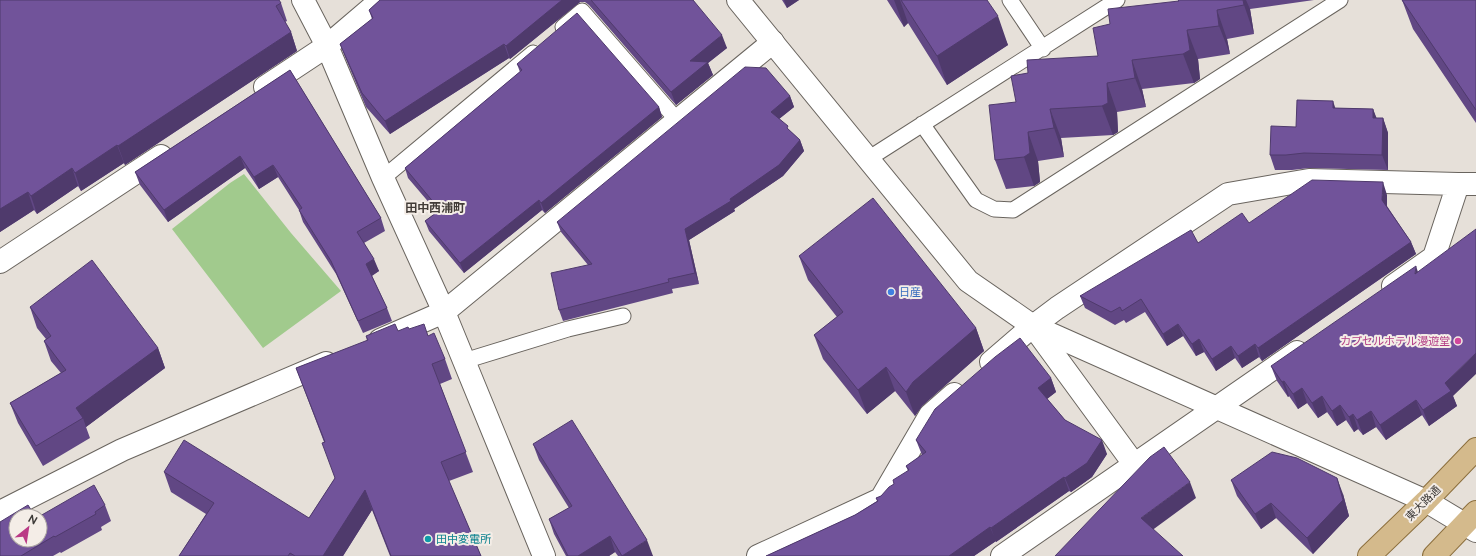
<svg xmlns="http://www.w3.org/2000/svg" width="1476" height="556" viewBox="0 0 1476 556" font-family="Raleway,'Noto Sans JP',sans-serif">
<rect width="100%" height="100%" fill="#e6e0d9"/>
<path fill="#a1ca8d" d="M244,174L291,233L341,291L263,348L172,229L230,183Z"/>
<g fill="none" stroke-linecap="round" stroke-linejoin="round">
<g stroke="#69645e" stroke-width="17">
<path id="service" d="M1010,0L1043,49
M563,27L582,11L677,120
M922,124L976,200L994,209L1013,210L1340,0
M868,159L1117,0
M383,178L533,53
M464,361L568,329L623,316"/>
</g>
<g stroke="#69645e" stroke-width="24">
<path id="minor" d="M303,0L327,46L383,178L444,312L544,556
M265,87L327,46L381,0
M0,262L161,156
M1393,286L1434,257L1458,184H1476
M1033,326L1134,464
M380,340L444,312L773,42
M991,362L1033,326L1057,308L1228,194L1309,180L1458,184
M0,512L122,450L326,363
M758,556L881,499L930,415L954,394
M1002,556L1297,352"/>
</g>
<g stroke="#69645e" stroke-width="24">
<path id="tertiary" d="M738,0L968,281L1033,326L1426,501L1476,531"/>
</g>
<g stroke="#8c6f3d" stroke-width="24">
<path id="primary" d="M1369,556L1426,501L1476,449
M1434,556L1476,512"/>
</g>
<use href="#service" stroke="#fff" stroke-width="15"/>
<use href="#minor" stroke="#fff" stroke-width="22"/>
<use href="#tertiary" stroke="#fff" stroke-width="22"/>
<use href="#primary" stroke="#d4ba8c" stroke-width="22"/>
</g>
<path fill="#614784" d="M0,0L281,3L287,21L285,22L291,32L297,51L125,165L124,163L81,191L78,186L37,214L34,210L0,232Z
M380,0H693L727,48L708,63L713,75L676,105L589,5L585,2H580L510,59L509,58L390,134L366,107L345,57L340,44L372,19L369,10Z
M782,0H799L787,8Z
M887,0H987L1008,45L947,85L908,23L904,27Z
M1178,0H1314L1250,9L1254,34L1227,39L1230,54L1198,59L1200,79L1194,83L1142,89L1146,107L1117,112L1118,132L1113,135L1061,138L1064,157L1038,161L1040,182L1034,186L1006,189L995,160L1016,102L1028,73L1098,56L1110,24L1179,1Z
M1402,0H1476V123L1413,29Z
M517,64L659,107L662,117L545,213L542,210L464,273L429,231L425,221L437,212L408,178L405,168L520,72Z
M290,70L381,218L385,231L364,243L379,271L372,276L387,308L392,321L363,333L336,274L303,222L299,210L278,177L259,189L245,168L168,222L140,185L135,172Z
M790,96L794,107L779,119L790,131L800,140L804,151L783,176L734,209L735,211L689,240L699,284L672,289L673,293L563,321L559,310L588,265L561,232L557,222Z
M1335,108L1373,109L1376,118H1383L1388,133V170L1309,168L1292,170H1275L1270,155L1296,127Z
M1387,195V206L1411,242L1416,254L1262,361L1259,357L1242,368L1235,358L1216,371L1204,352L1196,356L1183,336L1167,346L1145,312L1126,323L1124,320L1115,325L1085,308L1080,296L1198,243L1249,223Z
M799,256L976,328L984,351L922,406L915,416L895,391L867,414L823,359L814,335L837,317L808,280Z
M30,307L158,348L165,368L86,427L90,438L43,466L18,423L10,403L61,373L51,361L44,341L46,339L37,328Z
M409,329L428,336L445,359L452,379L440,384L473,472L449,481L481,556H390L372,510L343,556H179L206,514L171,492L164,472L309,518L335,478L324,442L296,368L367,341L366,336Z
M1271,366L1453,396L1457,406L1429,426L1422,415L1386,440L1376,427L1363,435L1358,429L1354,432L1346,420L1337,426L1327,412L1318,418L1307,403L1298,409L1289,396L1288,397L1277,381Z
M1051,378L1056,392L1047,399L1065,420L1107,454L1092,477L1071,492L1069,491L996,542V541L974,556H766L855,515L877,501L876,498L881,496L908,471L906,466L922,455L916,440Z
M533,444L653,556H618L615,552L609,556H566L554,534L549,519L569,508L539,460Z
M1231,480L1343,494L1349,516L1313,554L1276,518L1261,529L1237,496Z
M105,505L111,521L101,527L102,530L61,553L60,552L53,556H0L16,540Z"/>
<path fill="#4f3a6c" d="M562,0H579L580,2L510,59L506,46Z
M784,0H799L787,8Z
M894,0H900L908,23L904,27Z
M1243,0H1246L1250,9L1254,34L1244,5Z
M1217,10L1227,39L1230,54L1219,26Z
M998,16L1008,45L947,85L937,56Z
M1187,30L1198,59L1200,79L1194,83L1183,54Z
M291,32L297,51L125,165L118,146Z
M722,35L727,48L708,63L713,75L676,105L671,92L690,61Z
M504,44L509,58L390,134L385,121Z
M1132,60L1142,89L1146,107L1135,78Z
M1107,83L1117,112L1118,132L1113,135L1102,106Z
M790,96L794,107L774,123L771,112Z
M1333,101L1338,116L1333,108Z
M659,107L662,117L545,213L541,203Z
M1050,109L1061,138L1064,157L1054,128Z
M1373,109L1379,124L1373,118Z
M1383,118L1388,133V170L1382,155Z
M1028,132L1038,161L1040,182L1034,186L1024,157Z
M800,140L804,151L783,176L734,209L735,211L689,240L699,284L695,273L685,229L730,199Z
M117,145L124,163L81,191L75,173Z
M240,156L245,168L168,222L164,210Z
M273,165L278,177L259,189L254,177Z
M72,168L78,186L37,214L31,196Z
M1383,182L1387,195V212L1382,200Z
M28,192L34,210L0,232V209Z
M539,200L542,210L464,273L460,263Z
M1411,242L1416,254L1262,361L1258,348Z
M374,259L379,271L371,276L366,264Z
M1416,266L1421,281L1415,274Z
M1178,324L1183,336L1167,346L1163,334Z
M976,328L984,351L922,406L915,416L906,392L913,382Z
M1199,339L1204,352L1196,356L1192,344Z
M1255,344L1259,357L1242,368L1238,356Z
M1231,346L1235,358L1216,371L1212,359Z
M158,348L165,368L86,427L83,418L76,408Z
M1476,353V374L1453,396L1457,406L1429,426L1423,410L1445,383Z
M886,367L895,391L867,414L858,390Z
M1051,378L1056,392L1043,402L1038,388Z
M1284,381L1289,396L1288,397L1282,382Z
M1302,388L1307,403L1298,409L1293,394Z
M1322,396L1327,412L1318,418L1312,403Z
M1416,400L1422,415L1386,440L1380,425Z
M1340,405L1346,420L1337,426L1332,411Z
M1371,411L1376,427L1363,435L1357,420Z
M1353,414L1358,429L1354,432L1349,417Z
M1102,440L1107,454L1092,477L1071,492L1065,478Z
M1064,477L1069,491L996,542L991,528Z
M1337,478L1343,494L1349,516L1313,554L1307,538Z
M1190,482L1196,498L1147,534L1141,518Z
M365,490L372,510L343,556H323Z
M1271,503L1276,518L1261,529L1255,514Z
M990,527L996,541L974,556H949Z
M610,536L615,552L609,556H578Z
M647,540L653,556H622Z"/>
<path fill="#71539a" stroke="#4f3a6c" d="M0,0H279L281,3L276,6L291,32L118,146L117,145L75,173L72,168L31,196L28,192L0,209Z
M380,0H562L506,46L504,44L385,121L362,93L340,44L373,18L369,10Z
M591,0H693L722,35L690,61L708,62L671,92Z
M901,0H987L998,16L937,56Z
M1178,0H1243L1244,5L1217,10L1219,26L1187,30L1190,50L1183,54L1132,60L1135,78L1107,83L1108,103L1102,106L1050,109L1054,128L1028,132L1030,153L1024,157L995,160L989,105L1016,102L1011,76L1028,73L1027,60L1098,56L1093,28L1110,24L1108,9L1179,1Z
M1402,0H1476V110Z
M577,13L659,107L541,203L539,200L460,263L425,221L440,210L405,168L522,70L517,64Z
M745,67L766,68L790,96L771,112L788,126L787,128L800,140L779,165L730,199L731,201L685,229L695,273L668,279L669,282L559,310L551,273L592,264L557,222Z
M290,70L381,218L357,232L374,259L366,264L387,308L358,321L331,261L299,210L302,208L273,165L254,177L240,156L164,210L135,172Z
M1297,100L1333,101V108L1373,109V118H1383L1382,155L1304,153L1286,155H1270L1271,126L1296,127Z
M1312,180L1383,182L1382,200L1411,242L1258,348L1255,344L1238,356L1231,346L1212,359L1199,339L1192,344L1178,324L1163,334L1141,299L1122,311L1120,307L1111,312L1080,296L1191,230L1198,243L1242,213L1249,223Z
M873,198L976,328L913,382L906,392L886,367L858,390L814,335L843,312L799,256Z
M1476,229V353L1445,383L1451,391L1423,410L1416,400L1380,425L1371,411L1357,420L1353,414L1349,417L1340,405L1332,411L1322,396L1312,403L1302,388L1293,394L1284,381L1282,382L1271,366L1416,266L1415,274Z
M92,260L158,348L76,408L83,418L36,446L10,403L66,370L44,341L51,336L30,307Z
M395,324L398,331L408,327L409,329L424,324L428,336L434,333L445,359L432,364L466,452L441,462L481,556H391L365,490L323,556H295L290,553L288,556H179L214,503L164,472L184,440L309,518L335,478L322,443L325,442L296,368L368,340L366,336Z
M1020,338L1051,378L1038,388L1065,420L1102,440L1087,463L1065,478L1064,477L991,528L990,527L949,556H766L855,515L878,501L876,498L881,496L889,487L894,484L893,480L909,470L906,466L926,452L916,440L935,409L995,357Z
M572,420L647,540L622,556L610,536L578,556H568L549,519L572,506L533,444Z
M1164,447L1190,482L1141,518L1183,556H1055L1150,457Z
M1272,452L1297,458L1337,478L1343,500L1307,538L1271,503L1255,514L1231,480Z
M94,485L105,505L95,512L96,514L55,537L54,536L21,556H0V522L28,505L35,516H16V540H40V516Z"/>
<circle fill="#3f7fe0" stroke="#f4ede7" stroke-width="1.5" cx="891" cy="292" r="4"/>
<circle fill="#d1479c" stroke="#f4ede7" stroke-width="1.5" cx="1458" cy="341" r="4"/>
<circle fill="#0f9aa8" stroke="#f4ede7" stroke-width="1.5" cx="428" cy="539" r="4"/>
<g text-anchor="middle" stroke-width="4" stroke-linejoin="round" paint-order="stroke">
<g font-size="11" fill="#366cbe" stroke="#f4ede7" text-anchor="start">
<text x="899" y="296">日産</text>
</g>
<g font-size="11" fill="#b23c85" stroke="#f4ede7" text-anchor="end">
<text x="1450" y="345">カプセルホテル漫遊堂</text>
</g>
<g font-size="11" fill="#3d3a38" stroke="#f4ede7">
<text transform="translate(1423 503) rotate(-45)" y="4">東大路通</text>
</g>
<g font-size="11" fill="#0d838f" stroke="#f4ede7" text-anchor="start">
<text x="436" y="543">田中変電所</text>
</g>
<g font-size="12" font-weight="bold" fill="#423c37" stroke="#f4ede7">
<text x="435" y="212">田中西浦町</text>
</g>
</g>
<g transform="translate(28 528) rotate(30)"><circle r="19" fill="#f4ede7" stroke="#aba5a1"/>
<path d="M0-3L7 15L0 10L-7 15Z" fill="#ba3a86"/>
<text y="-6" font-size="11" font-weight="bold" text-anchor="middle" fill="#3d3a38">N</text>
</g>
</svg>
